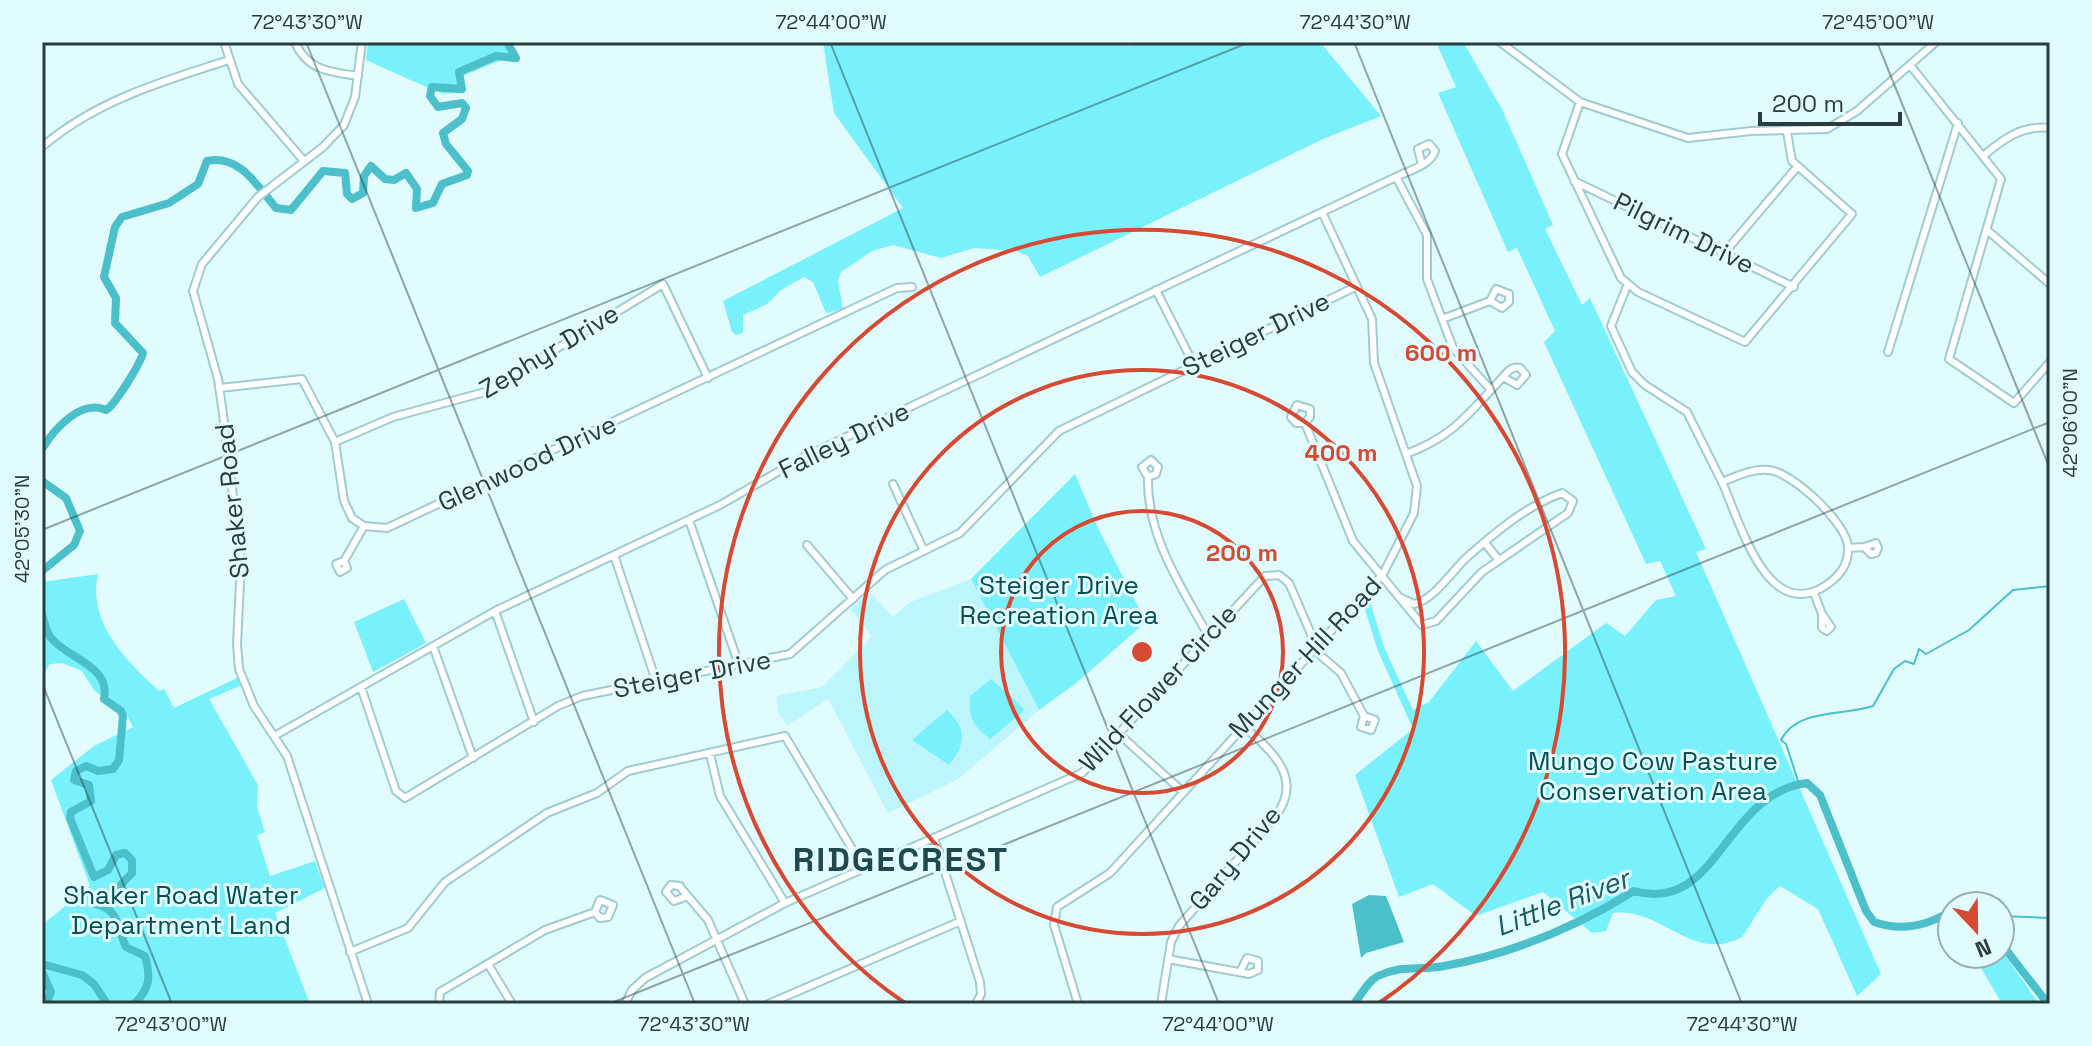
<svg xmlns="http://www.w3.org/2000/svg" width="2092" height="1046" viewBox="0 0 2092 1046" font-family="'Space Grotesk',sans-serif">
<rect width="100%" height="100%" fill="#e1fcff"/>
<path fill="#bdf5fc" d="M971,579L1039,710L957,780L888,813L828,699L787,726L778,712L776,696L822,687L872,636L850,609L870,592L893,617L910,602Z"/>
<path fill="#78f1fd" d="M368,42H510L519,59L513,63L504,59L460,77L465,92L444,94L433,90L366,60Z
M823,42H1112L1129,46L1144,42H1320L1381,116L1323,139L1040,277L1028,256L1016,251L974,248L941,258L893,245L872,251L841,272L838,281L843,309L826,313L813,282L804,277L781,290L767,304L743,315V333L736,335L732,332L723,301L903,208L834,113Z
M1436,42H1463L1502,109L1553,225L1545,229L1582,305L1590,298L1706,549L1696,552L1881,974L1857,996L1818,909L1780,886L1768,897L1742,937C1692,964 1662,907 1613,913L1606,931L1592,933L1543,892L1476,916L1433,884L1399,897L1355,775L1413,729L1378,651L1362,600L1368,595L1384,647L1413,710L1429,702L1476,641L1513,691L1606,623L1625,636L1656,600L1676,596L1660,561L1646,564L1544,342L1555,331L1517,248L1508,252L1438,93L1456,87Z
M1075,474L1097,526L1146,622L1075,684L1039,710L971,579Z
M98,574C87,622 126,661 159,691L164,689L174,708L239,677L242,685L209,699L258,785L257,807L265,832L257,835L270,876L315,861L325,888L275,913L310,1004H42L47,989L42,979V925L90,886L51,780L94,746L133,727L123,708L119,710L94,690L82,671L62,663L50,664L42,676V582Z
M404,599L426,643L373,672L354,622Z
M991,679L1025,710L990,739C974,726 968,719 970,696Z
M947,710C967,728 966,745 949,765L912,740Z
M2000,948L2039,1004H2002L1973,954H2000Z"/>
<path fill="#4bbfca" d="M1369,895L1386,896L1404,942L1366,953L1361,958L1352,904Z"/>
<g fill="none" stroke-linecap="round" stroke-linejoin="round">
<path stroke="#4bbfca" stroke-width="2" d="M1799,784L1786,744L1781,740C1797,708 1844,716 1873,706L1894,669L1905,661L1914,664L1919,649L1926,654L1969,630L2013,590L2050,586
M2000,916L2050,918"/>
<path stroke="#4bbfca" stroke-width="8" d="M42,449C54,429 81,399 106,410C115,405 140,364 143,353L115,323L116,298L104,277L115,227L122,217L169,203L198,184L207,161C240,154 257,186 276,208L291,210L323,171L345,173L347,194L352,199L363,193L364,176L371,166L385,179L394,180L406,173L417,189L416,208L433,203L442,184L467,175L468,171L446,144L443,133L462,119L466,108L462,103L438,107L430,96L432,87L462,89L459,72L496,56L516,58L507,42
M42,481L66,498L80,531L74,545L42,571
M42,615C45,623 46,633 52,639C69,659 111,666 104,699L121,711L123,716L119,760L113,769L98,771L86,766L76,771L74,780L89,785L91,801L71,812L70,818L94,877L108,870L116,855L125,853L132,860V873L114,892L95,898V904C120,909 117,928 126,947L145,956C151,977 150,989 134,1004
M1957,906H1965
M2000,942L2048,1004
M42,964L82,975L94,984L107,1004
M42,972L51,992L46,1004
M1354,1004C1361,995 1368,981 1378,976C1403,964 1419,971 1444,966C1511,954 1576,927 1634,891C1718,915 1724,793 1807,783L1820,795L1866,911L1874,922C1903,932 1928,926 1952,910"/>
<g stroke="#9fccd0" stroke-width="10">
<path id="minor" d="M224,42L238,84L304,161
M295,42C307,71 331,72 358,76
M362,42L355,97L344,125L323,147L258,197L202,264L193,291L218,379L223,414L241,562L237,644L239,669L254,706L287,756L368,1004
M1500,42L1580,102L1688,138L1751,131L1827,129L1857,111L1936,42
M1910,65L2001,179L1949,359L2014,403L2050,362
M1580,102L1562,154L1621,278L1638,292L1745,342L1852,214L1792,161L1787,132
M42,147C95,101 163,81 229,60
M1984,155C2005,138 2022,125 2050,128
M1396,177L1427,235V279L1453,348L1491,390
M1574,181L1794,287
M1987,230L2050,284
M1725,252L1797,167
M1627,286L1611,326L1632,372L1645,385L1687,412L1722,482C1737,476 1753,468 1769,470C1792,472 1847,523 1848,547C1849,564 1839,577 1825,586C1766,623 1740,521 1722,482
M1156,290L1193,363
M1442,319L1490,301L1502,308L1509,302V294L1496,289L1490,301
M1888,352L1958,123
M220,388L302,379L335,442L344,501L352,518L364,526L387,528L897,288L912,287
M1305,423H1296L1291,417L1297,405L1310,409V417L1305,423L1353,541L1422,625L1436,621L1482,572L1568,513L1573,501L1562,493C1526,506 1493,534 1465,559C1451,573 1433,600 1414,604L1401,598
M335,442L393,417L485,392L663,284L708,378
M1406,454C1454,436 1469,413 1503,377C1508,371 1512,366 1520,368L1526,375L1517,385L1503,377
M1148,477L1142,467L1151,460L1158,467L1156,474L1148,477C1146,534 1181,587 1208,635
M893,484L924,551
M689,520L739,665
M1485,543L1498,559
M807,545L853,599
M1848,548L1864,547L1871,554L1876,553L1878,548L1876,543L1864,547
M614,555L656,681
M344,561L336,564L340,572L347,568L344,561L364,526
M1814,593L1822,614V628L1827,631L1831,627L1822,614
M495,611L534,722
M433,646L473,758
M361,687L396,791L405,798L558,706L582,696L790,654L885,570L960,533L1059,431L1357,286
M1119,734L1182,791
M276,735L495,611L720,505L802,458L1396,177C1408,171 1431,165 1435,151L1429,144L1418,149L1422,165
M710,754L720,796L785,903
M934,838L980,982L981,994L976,1004
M688,896L674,901L666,892L671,885L680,886L681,888L708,920L745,1004
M350,952L408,928L445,882L547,813L597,793L628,771L785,736L864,869
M1168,959L1249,974L1258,970V961L1247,958L1240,972
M488,964L512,1004
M439,1004L440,992L545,930L595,912L600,918L608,917L613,905L600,900L595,912
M625,1004L632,990L645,978L785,903L1082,773L1265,576L1279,575L1289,583L1320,655L1341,673L1364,716L1361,727L1371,730L1375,720L1364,716
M768,1004L961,921
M1078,1004L1054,925L1057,907L1110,873L1383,574L1414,513L1417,486L1374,363L1372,319L1322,212
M1161,1004L1171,942L1179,926L1275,817C1305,778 1271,750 1242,725"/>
</g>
<use href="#minor" stroke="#fff" stroke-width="6"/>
</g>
<path fill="none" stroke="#2a3c3e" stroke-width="2" stroke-opacity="0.45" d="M306,42L695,1004M830,42L1219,1004M1354,42L1742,1004M1877,42L2050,469M42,530L1250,42M42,683L172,1004M609,1004L2050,422"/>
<g fill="none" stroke="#d64933" stroke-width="4">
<circle cx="1142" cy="652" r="141"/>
<circle cx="1142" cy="652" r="282"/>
<path d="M905 1003A423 423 0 1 1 1379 1003"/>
</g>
<g text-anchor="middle" stroke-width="6" stroke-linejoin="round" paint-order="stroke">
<g font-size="26" fill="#2a3c3e" stroke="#e1fcff">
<text transform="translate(1684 233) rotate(26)" y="9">Pilgrim Drive</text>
<text transform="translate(1256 334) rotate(-26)" y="9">Steiger Drive</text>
<text transform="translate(549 351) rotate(-31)" y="9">Zephyr Drive</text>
<text transform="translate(844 440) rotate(-26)" y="9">Falley Drive</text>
<text transform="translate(527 463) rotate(-25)" y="9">Glenwood Drive</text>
<text transform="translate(232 501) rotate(-96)" y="9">Shaker Road</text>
<text transform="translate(1305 657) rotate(-47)" y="9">Munger Hill Road</text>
<text transform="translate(692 674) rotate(-11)" y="9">Steiger Drive</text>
<text transform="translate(1158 688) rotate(-47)" y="9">Wild Flower Circle</text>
<text transform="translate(1235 858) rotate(-50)" y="9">Gary Drive</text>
</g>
<g font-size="26" fill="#054e54" stroke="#e1fcff">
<text x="1059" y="594">Steiger Drive<tspan x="1059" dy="30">Recreation Area</tspan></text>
<text x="1653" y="770">Mungo Cow Pasture<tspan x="1653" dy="30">Conservation Area</tspan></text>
<text x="181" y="904">Shaker Road Water<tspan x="181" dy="30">Department Land</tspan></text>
</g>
<g font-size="28" font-style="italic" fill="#1a5b61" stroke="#e1fcff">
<text transform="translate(1562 902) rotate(-21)" y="10">Little River</text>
</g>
<g font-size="34" font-weight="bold" letter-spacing="2" fill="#1f494e" stroke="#e1fcff">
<text x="901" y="871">RIDGECREST</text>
</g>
</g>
<circle cx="1142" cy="652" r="12" fill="#d64933" stroke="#e1fcff" stroke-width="4"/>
<g font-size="24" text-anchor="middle" font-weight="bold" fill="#d64933" stroke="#e1fcff" stroke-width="6" stroke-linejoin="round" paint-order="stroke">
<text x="1441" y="361">600 m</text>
<text x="1341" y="461">400 m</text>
<text x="1242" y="561">200 m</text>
</g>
<rect width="2092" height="1046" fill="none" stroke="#e1fcff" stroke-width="88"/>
<g transform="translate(1976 930) rotate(158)"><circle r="38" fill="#e1fcff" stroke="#98afb2" stroke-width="2"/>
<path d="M0-6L14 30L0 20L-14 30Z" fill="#d64933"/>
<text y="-12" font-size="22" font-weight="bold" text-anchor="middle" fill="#2a3c3e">N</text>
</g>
<path d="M1760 112v12h140v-12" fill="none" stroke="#2a3c3e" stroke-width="4"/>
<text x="1772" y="112" font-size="24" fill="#2a3c3e" stroke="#e1fcff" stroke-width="6" paint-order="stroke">200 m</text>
<rect x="44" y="44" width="2004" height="958" fill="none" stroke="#2a3c3e" stroke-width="3"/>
<g font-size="20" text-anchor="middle" fill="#2a3c3e">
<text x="307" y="29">72°43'30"W</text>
<text x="831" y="29">72°44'00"W</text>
<text x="1355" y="29">72°44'30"W</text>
<text x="1878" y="29">72°45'00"W</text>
<text transform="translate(2070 423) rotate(-90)" y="7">42°06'00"N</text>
<text transform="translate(22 529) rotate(-90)" y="7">42°05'30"N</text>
<text x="171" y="1031">72°43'00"W</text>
<text x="694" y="1031">72°43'30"W</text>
<text x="1218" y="1031">72°44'00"W</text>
<text x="1742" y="1031">72°44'30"W</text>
</g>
</svg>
